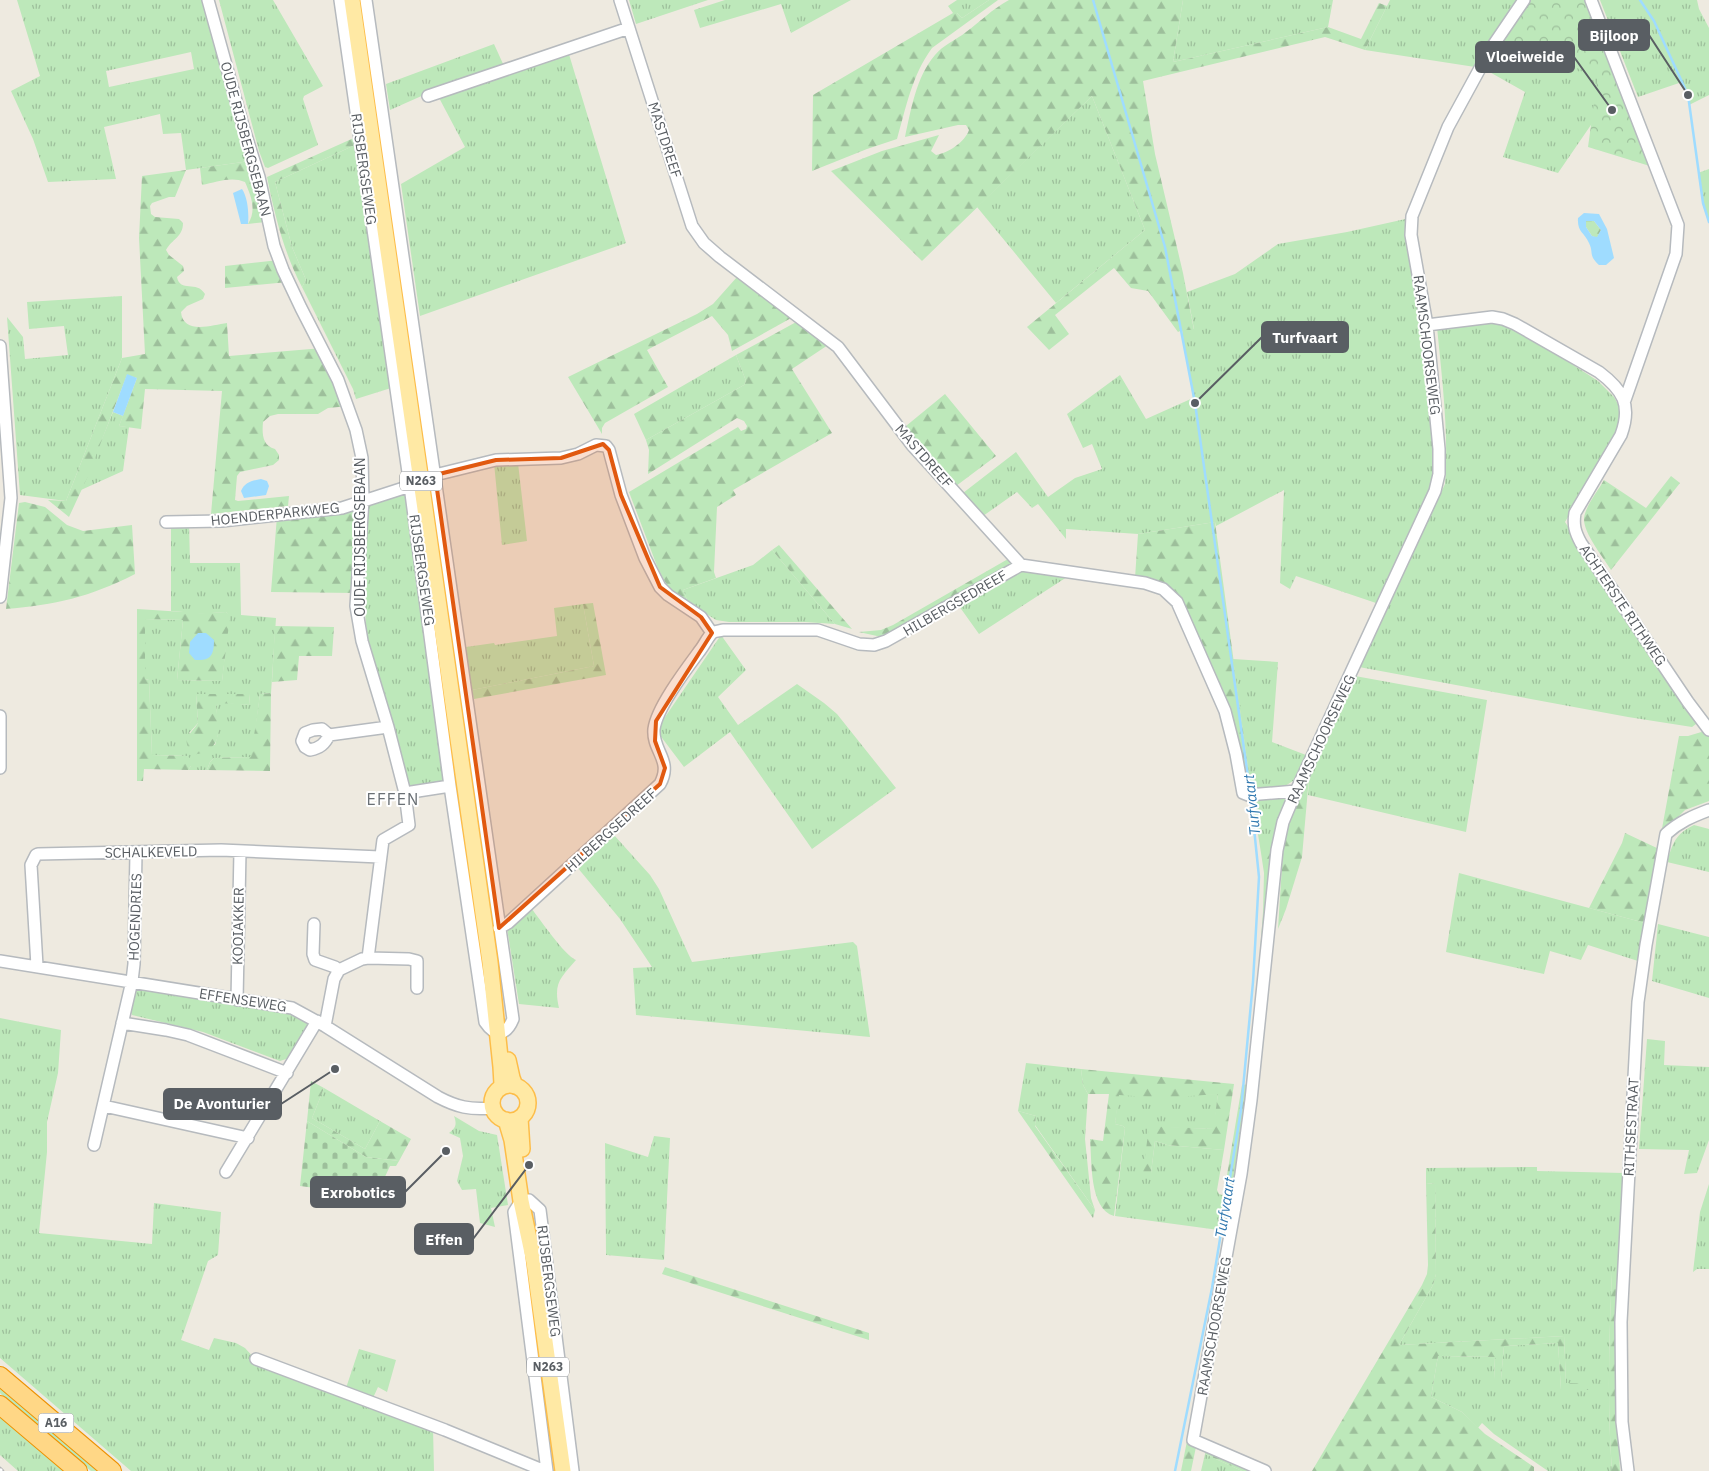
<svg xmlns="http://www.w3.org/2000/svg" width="1709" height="1471" viewBox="0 0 1709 1471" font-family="'IBM Plex Sans',sans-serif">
<defs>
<pattern id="grass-tufts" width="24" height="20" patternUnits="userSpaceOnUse" patternTransform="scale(1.25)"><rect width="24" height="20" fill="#bde8ba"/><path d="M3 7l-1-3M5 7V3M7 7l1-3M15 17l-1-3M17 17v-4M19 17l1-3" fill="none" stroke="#9dbf9b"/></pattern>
<pattern id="forest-firs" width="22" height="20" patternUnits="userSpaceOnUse" patternTransform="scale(1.25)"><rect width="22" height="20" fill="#bde8ba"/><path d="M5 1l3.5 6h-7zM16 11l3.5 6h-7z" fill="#9dbf9b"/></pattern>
<pattern id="cemetery-stones" width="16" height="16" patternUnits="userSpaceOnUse" patternTransform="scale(1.25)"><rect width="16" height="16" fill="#bde8ba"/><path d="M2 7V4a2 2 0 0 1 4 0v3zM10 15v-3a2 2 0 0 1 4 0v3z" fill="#9dbf9b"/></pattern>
<pattern id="park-crowns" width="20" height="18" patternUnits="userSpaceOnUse" patternTransform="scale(1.25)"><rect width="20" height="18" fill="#bde8ba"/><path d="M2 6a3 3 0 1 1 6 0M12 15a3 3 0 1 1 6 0" fill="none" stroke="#9dbf9b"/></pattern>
</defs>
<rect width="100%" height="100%" fill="#eeeae0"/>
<path fill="url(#grass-tufts)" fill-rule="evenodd" d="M17,0H204L248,159L243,162L186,170L181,133L163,134L160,114L104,127L116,179L48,182L33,139L11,91L40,76ZM191,52L194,69L109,87L106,71Z
M219,0H273L323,86L304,96L303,99L318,145L268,168L265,167L259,151Z
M629,0H708L636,24Z
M725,0H851L791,33L781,4L700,28L694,10Z
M957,0H989L962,18L957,13H953L948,6Z
M1183,0H1333L1328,27L1173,62Z
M1390,0H1516L1517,1L1475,67L1365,50Z
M1600,0H1697L1699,9L1709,28V95L1689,105L1686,90L1682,82L1638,97Z
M494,44L504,66L444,86L390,110L386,84Z
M1501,45L1601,70L1593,122L1558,173L1503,157L1525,92L1486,70Z
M568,51L626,243L420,316L401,184L465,147L437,94Z
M1092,96L1145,230L1056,303L977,207Z
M357,144L391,388L356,399L353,389L302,287L306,280L292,247L275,182Z
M1709,169V222L1703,206L1698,173Z
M1410,218L1429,378L1434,473L1431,486L1376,603L1296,576L1290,589L1280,583L1284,490L1216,526L1215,522L1138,534L1066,529V539L1038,504L1032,508L1017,492L983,516L963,493L1016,452L1048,497L1075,478L1102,469L1092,444L1083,448L1067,414L1120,375L1146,419L1193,398L1182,330L1194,329L1187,292L1235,274L1278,244L1347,232Z
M122,296V358L66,501L20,495L7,317L23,337L25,359L68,355L64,326L29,329L27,302Z
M1488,322L1508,323L1598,381L1614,397L1619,406L1621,417L1614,439L1565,522L1652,655L1700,721L1692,727L1628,717L1359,667L1445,484C1449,433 1442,379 1437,327Z
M736,355L746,381L744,385L646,440L634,414Z
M113,412L123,416L119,426L129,427L123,471L81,490Z
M494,463H518L527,541L502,545Z
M407,494L447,783L411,790L368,639C361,595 365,549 368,504L394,496Z
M189,522L190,563H240L241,615L276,618L271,693L260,694L252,757L214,758L210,762L207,770H188L191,766L187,756L152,755L149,680L145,679V619L183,620L177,680L222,681L229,616L226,612L183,615V612L171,611V523ZM196,694H249L250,705L219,702L216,706L218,734L215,745L189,733L198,723Z
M772,550L835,624L805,622H729L716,620L688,602L683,590L753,565Z
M1021,571L1067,577L979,634L959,606Z
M583,604L594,666L472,690L466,647L494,643L495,645L557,636L554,608Z
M721,635L746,670L718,697L738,725L797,684L824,703L837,714L896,788L812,849L730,732L684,767L659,734V728L663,720Z
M1233,659L1278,662L1272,742L1306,755L1293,781L1285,786L1251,789Z
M1355,676L1487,700L1466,832L1308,795L1309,777Z
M1289,796L1274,853H1261L1252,797Z
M1694,825L1709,829V872L1667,862C1673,843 1675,834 1694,825Z
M614,835L650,875L659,889L692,962L853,942L857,946L870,1037L636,1015L633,968L652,967L620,919L577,867Z
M1459,873L1645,923L1638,961L1588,945L1581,960L1550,951L1544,974L1446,952Z
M531,908C540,919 564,955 576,960C561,978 553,982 559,1008L519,1004L507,928Z
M1658,924L1709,937V998L1652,981Z
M137,986L289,1013L311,1021L289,1058L280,1061L203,1032L132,1015L131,1012Z
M0,1018L61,1030L58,1073L47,1122V1152L39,1233L152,1244L154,1203L221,1212L218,1255L208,1261L181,1340L209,1350L214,1338L236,1343L245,1348L256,1360L433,1428L434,1471H131L0,1358Z
M1647,1039L1665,1041L1664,1065L1709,1067V1140L1697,1173L1684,1174L1689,1150L1639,1149Z
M1026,1063L1081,1069L1083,1085L1088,1094L1085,1139L1091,1198L1095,1210L1035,1125L1036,1116L1018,1111Z
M324,1088L380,1121L365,1149L312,1118Z
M1218,1094L1214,1129L1149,1127L1151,1173L1155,1141L1167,1145L1224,1150L1217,1190L1219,1194L1232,1198L1226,1231L1115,1216L1125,1128L1123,1126L1115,1124L1118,1095Z
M454,1116L479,1131L497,1135L508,1205L491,1208L495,1227L480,1223L476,1189L462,1190L457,1181L463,1156L460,1138L449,1133C456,1128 457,1124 454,1116Z
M654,1136L670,1138L664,1260L606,1255L605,1143L648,1157Z
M1537,1167V1171L1624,1173L1620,1272L1612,1273C1609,1339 1607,1405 1612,1471H1548L1494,1434L1482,1423L1478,1428L1462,1412L1431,1397L1438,1356L1495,1357L1494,1379H1501L1504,1346L1558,1343L1561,1390L1603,1384H1566L1564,1336L1399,1345L1433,1285L1436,1274L1435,1184L1426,1183V1168Z
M1709,1184V1269H1697L1693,1272L1700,1212Z
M359,1349L396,1360L387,1392L378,1387L373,1398L346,1388Z
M0,1383L103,1471H91L5,1398L0,1393Z
M0,1416L64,1471H18L0,1455Z
M1205,1454L1242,1471H1201Z"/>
<path fill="url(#forest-firs)" d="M989,0H998L932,48C912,75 906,108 897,139L867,149L812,171L813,95L953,13H957L962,18Z
M1009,0H1183L1173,62L1328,27L1361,39L1379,3L1387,6L1365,50L1325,37L1143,81L1155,154L1183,273L1194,330H1182L1178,332L1148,291L1131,288L1114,268L1055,315L1069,334L1049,350L1027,327L1145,230L1092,96L922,261L831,171L882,151L939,135L931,151L936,155C948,153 965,142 969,130L966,125H958L905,137C911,110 916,77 935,55C943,45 956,40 966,32C981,21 991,10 1009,0Z
M356,137L357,144L275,182L292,247L306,280L302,287C284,253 275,216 267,177Z
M248,159L266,222L248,224C257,210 251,196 245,182C232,176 216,182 202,185L200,168L243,162Z
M186,170L175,197H169L152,203L150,206L151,214L155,217L179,219L183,223C183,237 172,239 166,250L169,255L183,266L184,271L177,277C180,293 197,280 205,294L203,299L187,306L181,312C183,335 212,325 227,323L229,356L323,348L349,406L328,408L318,414H278L270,416L263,422C262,433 262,446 275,449L279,455V460L273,465L240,472L237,476L235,500L238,501L289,496L288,506L211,514L222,391L145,389L141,429L119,426L137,378L127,375L88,476L69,517L48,500L66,501L122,358L145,354L139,238L142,176Z
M1586,221H1594L1601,230L1597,238L1592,236L1586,227Z
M279,260L288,282L225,288V266Z
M737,277L793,317L732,351L728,335L712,316L647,350L668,387L605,423L602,428V434L568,377L697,314L713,304Z
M798,321L828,345L792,369L832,433L733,490L736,495L717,507L714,572L716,578L683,590L688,602L672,591L665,582L657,566L629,492L738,427L741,431L746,429L747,426L744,421L737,418L648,474L649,450L646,440L744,385L746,381L736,355Z
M945,394L996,456L956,486L925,452L906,426Z
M660,407L666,412L663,419L651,429L646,428C639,416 649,410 660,407Z
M1671,476L1680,483L1611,570C1603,557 1583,533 1584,518C1586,505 1598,491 1604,480L1646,508Z
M25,502L45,507L67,525L83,531L132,525L135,574C90,597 55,605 6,609L19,503Z
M359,506L356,593L271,592L277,516Z
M1215,522L1247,760L1251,789H1247L1232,713L1220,683L1182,603L1135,578L1138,534Z
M779,545L852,629L835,624L772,550Z
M1008,559L1013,565L885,636H877L859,632L881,630L893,625Z
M593,603L606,675L474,699L472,690L594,666L583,604Z
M137,609L184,612V614L226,612L230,616L222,681L177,680L183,620L145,619V679L149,680L152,755L187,756L191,759V766L188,770L144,769L143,781H137Z
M275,626L334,627L332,656H299L297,680L272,682Z
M271,693L270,771L207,770L210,762L214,758L251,757L260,694Z
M196,694H249L250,705L219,703L216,706C219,731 224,749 194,755C179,738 190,736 198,723Z
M1708,730L1709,732V801L1685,810L1661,834L1679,736H1688Z
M1309,777L1302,857L1286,909L1278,929L1283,850L1286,831Z
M1625,833L1659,849L1645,923L1589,908L1622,843Z
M1261,853H1274L1241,1191L1225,1187L1242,1085L1250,1084L1263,912L1264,873Z
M1081,1069L1234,1084L1224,1150L1167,1145L1155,1141L1151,1173H1143L1149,1126L1213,1129L1218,1094L1163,1098L1119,1095L1115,1124L1123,1126L1125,1128L1114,1216C1089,1209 1092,1161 1090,1139L1103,1141L1109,1094H1088L1083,1085Z
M311,1081L324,1088L312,1118L365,1149L380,1121L411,1139L399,1161L366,1157L307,1121Z
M1018,1111L1036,1116L1035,1126L1095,1210L1093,1218Z
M1426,1183L1435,1184L1436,1274L1433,1285L1399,1345L1564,1336L1566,1383L1603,1384L1604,1390H1561L1558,1343L1504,1346L1501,1380L1494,1379L1495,1357L1438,1356L1431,1397L1462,1412L1485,1434L1534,1467V1471H1312L1422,1285L1427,1274L1428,1265Z
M665,1267L869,1333V1340L662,1274Z
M1612,1272H1620L1616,1392L1620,1471H1612C1607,1405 1609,1339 1612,1272Z
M1201,1371L1197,1442L1191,1471H1181Z
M1206,1446L1261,1471H1242L1205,1454Z"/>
<path fill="url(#cemetery-stones)" d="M307,1121L366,1157L399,1161L396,1166H390L376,1196L300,1186Z"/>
<path fill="url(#park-crowns)" d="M1515,0H1590L1653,167L1588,147L1598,74L1497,46Z"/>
<path fill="#9fdcff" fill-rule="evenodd" d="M242,189C248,198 249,214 248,224H241L233,193Z
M1584,213L1599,214L1607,229L1614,258L1606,265H1599C1588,255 1594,253 1589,243C1584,232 1577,232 1578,218ZM1586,221H1594L1601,230L1597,237L1592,236L1586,227Z
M127,374L137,378L123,416L113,412Z
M261,479L267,481L269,486L266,495L244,498L241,491C245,482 252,481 261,479Z
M198,633H206L214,640C214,655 211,661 195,660L189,653L190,642Z"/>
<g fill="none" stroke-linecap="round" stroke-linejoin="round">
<path stroke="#9fdcff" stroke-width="2.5" d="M1093,0L1165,247L1195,403L1250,791
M1640,0L1654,21L1688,95L1703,203L1709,222
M1175,1471L1212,1288L1241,1110L1253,982L1259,877L1251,799"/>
<g stroke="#b6babe" stroke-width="14">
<path id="minor" d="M208,0L243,126L259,177L274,246L283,270L301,308L338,380L356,430L362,458L363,500L356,606L362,641L388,727L405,793L409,825L383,840L368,958L362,959L339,970L334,979L325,1026
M340,0L410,486L450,786L485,1022C495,1037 506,1036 513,1019L366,0
M620,0L692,226L704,243L720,257L838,347L912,445L1021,565L1145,583L1163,589L1177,602L1225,711L1236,754L1243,793L1248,795L1296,791
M1591,0L1678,225L1676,254L1625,400
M428,96L629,28
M1427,325L1492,317L1503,319L1515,324L1599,372C1623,390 1632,405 1621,435L1575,513C1573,525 1575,532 1581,543L1688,702L1709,730
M0,346L11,498L0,597
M435,475L496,460L561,458L578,454L596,445L606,446L609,450L621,495L645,558L660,587L668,595L701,617L712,633
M166,522L222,521L342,508L410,486
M0,716V768
M329,735C325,744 320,748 310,750L305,747L302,741L305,733L313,730L322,729L329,735L388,727
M405,793L450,786
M314,924L313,954L315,960L335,967L339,970
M499,928L508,923L660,784C673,760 652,751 654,729C657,707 687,668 701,649C704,645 708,637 712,633C714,631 720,631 723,630H818L859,644L874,645L886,641L1021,565
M368,958L409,959L417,961V988
M0,961L292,1008L325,1026L438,1097C457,1107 470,1110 492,1108
M37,966L31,865L36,855L38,854L221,850L380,857
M237,1000L240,851
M122,1023L166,1030L188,1035L287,1073
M104,1106L248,1138
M94,1145L132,981L134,964L136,852
M226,1172L317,1021
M256,1359L445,1430L545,1471
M547,1471L514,1212L521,1201L529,1200L540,1210L573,1471
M1265,1471L1193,1440L1241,1174L1251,1100L1277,850L1283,822L1296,791L1435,491L1439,474V449L1427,325L1411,235L1412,216L1448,127L1490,50L1524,0
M1628,1471L1622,1422L1621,1322L1638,1002L1646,945L1666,834C1679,822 1693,816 1709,810"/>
</g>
<g stroke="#fdbd49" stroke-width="18">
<path id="major" d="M352,0L490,962L501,1067L502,1084L500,1088
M508,1060L512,1078L515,1086
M492 1103a18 18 0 1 1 36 0a18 18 0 1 1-36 0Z
M520,1118L522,1149
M506,1120L512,1140L521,1201L534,1262L563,1471"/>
</g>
<g stroke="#ee9100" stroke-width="20">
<path id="highway" d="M0,1376L112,1471
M0,1405L78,1471"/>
</g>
<use href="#minor" stroke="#fff" stroke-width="11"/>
<use href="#major" stroke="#ffe9a4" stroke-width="15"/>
<use href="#highway" stroke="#ffd786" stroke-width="18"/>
<g stroke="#b4b5b6" stroke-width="4.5">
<path id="rail" d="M0,1469L2,1471"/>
</g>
<use href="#rail" stroke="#fff" stroke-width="2.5" stroke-dasharray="8" stroke-linecap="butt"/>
</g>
<path fill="#e15910" fill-opacity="0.2" stroke="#e15910" stroke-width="4" stroke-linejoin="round" d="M603,444L609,450L621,495L660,587L701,617L712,633L656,721L655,741L665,768L660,784L499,928L435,475L496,460L561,458Z"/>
<g text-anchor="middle" stroke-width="4" stroke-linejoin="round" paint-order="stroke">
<g fill="#fff" stroke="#8b8e92" stroke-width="1">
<rect x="400" y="471.5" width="42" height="19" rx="4"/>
<rect x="527" y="1357.5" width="42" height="19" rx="4"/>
<rect x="38.5" y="1413.5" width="35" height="19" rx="4"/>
</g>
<g font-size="12" font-weight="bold" fill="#595e63">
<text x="421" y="485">N263</text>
<text x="548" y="1371">N263</text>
<text x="56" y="1427">A16</text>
</g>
<g font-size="14" fill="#595e63" stroke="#fff">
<text transform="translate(246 139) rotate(75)" y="5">OUDE RIJSBERGSEBAAN</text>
<text transform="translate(665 140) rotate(72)" y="5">MASTDREEF</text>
<text transform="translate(364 169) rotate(82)" y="5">RIJSBERGSEWEG</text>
<text transform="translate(1427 345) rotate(83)" y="5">RAAMSCHOORSEWEG</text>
<text transform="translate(924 456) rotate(49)" y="5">MASTDREEF</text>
<text transform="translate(275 514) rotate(-6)" y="5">HOENDERPARKWEG</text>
<text transform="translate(360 537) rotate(-90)" y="5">OUDE RIJSBERGSEBAAN</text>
<text transform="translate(422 570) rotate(82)" y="5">RIJSBERGSEWEG</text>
<text transform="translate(955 603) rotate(-30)" y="5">HILBERGSEDREEF</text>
<text transform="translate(1623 605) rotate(56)" y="5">ACHTERSTE RITHWEG</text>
<text transform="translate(1321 739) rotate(-65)" y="5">RAAMSCHOORSEWEG</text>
<text transform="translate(611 830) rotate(-42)" y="5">HILBERGSEDREEF</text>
<text transform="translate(151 852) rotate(-1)" y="5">SCHALKEVELD</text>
<text transform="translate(135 917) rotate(-88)" y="5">HOGENDRIES</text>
<text transform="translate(238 926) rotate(-89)" y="5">KOOIAKKER</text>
<text transform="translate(243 1000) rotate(9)" y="5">EFFENSEWEG</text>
<text transform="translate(1631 1127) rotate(-87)" y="5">RITHSESTRAAT</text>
<text transform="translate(549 1281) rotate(83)" y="5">RIJSBERGSEWEG</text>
<text transform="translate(1214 1326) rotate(-80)" y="5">RAAMSCHOORSEWEG</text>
</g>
<g font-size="15" font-style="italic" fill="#3179b0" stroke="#fff">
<text transform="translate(1252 805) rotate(-96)" y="5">Turfvaart</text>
<text transform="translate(1225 1208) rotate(-81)" y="5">Turfvaart</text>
</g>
<g font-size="16" letter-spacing="1" fill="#6a7075" stroke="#fff">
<text x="393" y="805">EFFEN</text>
</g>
</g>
<path fill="none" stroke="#595e63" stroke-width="2" d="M1688 95L1649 35M1612 110L1574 57M1195 403L1262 337M335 1069L281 1104M446 1151L405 1192M529 1165L473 1239"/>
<g fill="#595e63" stroke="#fff" stroke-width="2">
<circle cx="1688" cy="95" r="5"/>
<circle cx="1612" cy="110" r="5"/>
<circle cx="1195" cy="403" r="5"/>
<circle cx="335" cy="1069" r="5"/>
<circle cx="446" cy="1151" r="5"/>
<circle cx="529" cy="1165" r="5"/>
</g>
<g fill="#595e63" stroke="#595e63" stroke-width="2">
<rect x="1579" y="20" width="70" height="30" rx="5"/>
<rect x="1476" y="42" width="98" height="30" rx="5"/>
<rect x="1262" y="322" width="86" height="30" rx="5"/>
<rect x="164" y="1089" width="117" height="30" rx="5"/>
<rect x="311" y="1177" width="94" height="30" rx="5"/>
<rect x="415" y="1224" width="58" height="30" rx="5"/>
</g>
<g font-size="15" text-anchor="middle" font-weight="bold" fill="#fff">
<text x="1614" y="41">Bijloop</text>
<text x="1525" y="62">Vloeiweide</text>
<text x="1305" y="343">Turfvaart</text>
<text x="222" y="1109">De Avonturier</text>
<text x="358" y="1198">Exrobotics</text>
<text x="444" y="1245">Effen</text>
</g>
</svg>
